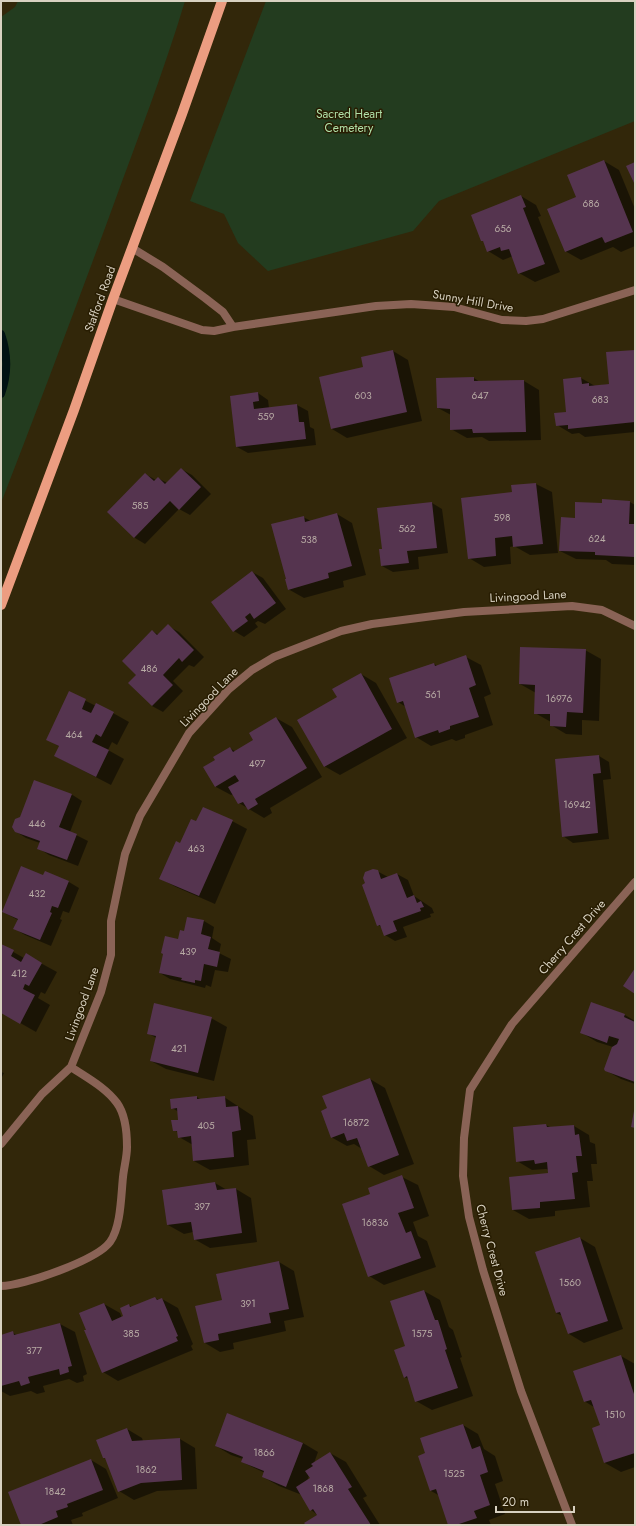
<svg xmlns="http://www.w3.org/2000/svg" width="636" height="1526" viewBox="0 0 636 1526" font-family="Jost,sans-serif">
<rect width="100%" height="100%" fill="#32270a"/>
<path fill="#233c1f" d="M18,1H185C164,71 137,140 112,209C76,307 39,405 1,503V17L15,7Z
M266,1H635V121L439,201L413,231L268,271L238,243L224,214L190,201Z"/>
<path fill="#0007" fill-rule="evenodd" d="M604,161L619,170L635,209V246L621,252L613,247L581,260L565,251L577,198Z
M521,196L536,205L541,216L538,217L560,272L535,282L519,273L513,256L503,260L488,251L484,242L482,240Z
M393,351L408,360L422,421L347,438L332,429L365,368Z
M635,351V432L585,437L579,433L572,434L557,425L567,413L581,378L595,386L610,384Z
M474,378L480,382L524,381L539,390L541,440L489,441L482,437L467,438L451,429V415L438,408Z
M258,393L268,400L269,408L297,405L308,411L310,427L314,429L316,445L248,453L237,447L231,396Z
M181,469L192,475L211,494L190,515L179,509L145,544L135,538L108,512L145,474L156,480L158,478L167,483Z
M536,484L552,492L558,553L530,555L514,546L510,547L511,564L484,567L469,558L513,493L512,486Z
M630,502L635,505V565L612,564L606,560L576,559L560,551L576,519L603,504Z
M432,503L442,509L448,553L418,557L419,569L393,572L382,566L383,550Z
M337,514L352,523L366,575L343,581L344,587L304,598L288,589L303,517L311,521Z
M252,572L263,578L286,609L265,624L258,621L255,623L258,627L244,637L234,631Z
M168,626L179,632L204,657L194,667L189,665L173,681L183,691L163,712L152,706L137,675L152,631L159,635Z
M585,650L601,659L599,721L582,720V735L566,734L551,725V722L535,713L536,693L520,684Z
M466,657L481,665L491,694L484,697L493,725L465,735V738L456,741L452,739L431,746L416,737L406,707L398,702L434,664L438,666Z
M361,674L376,683L407,738L340,775L324,766L338,698Z
M70,693L96,706L113,713L129,722L117,745L112,742L108,750L124,759L111,785L55,756L60,747L47,739Z
M276,718L292,727L322,777L270,808L272,813L264,818L239,803L234,794L231,795L216,787L205,767L216,760L230,748L236,752L255,740Z
M599,756L609,762L611,779L603,780L609,839L573,843L563,836Z
M71,794L82,801L70,832L88,841L78,866L49,855L38,848L40,843L26,838L15,831L21,818Z
M232,821L247,829L215,904L176,887L161,879L181,844L197,823Z
M377,871L388,877L397,874L408,880L414,896L432,908L434,913L430,914L431,917L403,927L407,937L395,941L385,935L381,927L378,925Z
M43,876L69,882L79,888L69,913L63,911L60,919L62,920L51,946L25,935L15,929L18,920L3,912Z
M204,921L214,927L212,938L221,944L219,953L231,959L228,972L215,970L211,987L206,985L205,988L170,979L160,973L185,932Z
M1,945L24,958L26,955L57,972L45,994L41,992L38,998L50,1005L36,1032L1,1012Z
M592,1003L625,1015L635,1021V1084L621,1079L605,1070L613,1047L597,1042L582,1033Z
M211,1018L227,1027L214,1081L166,1069L151,1061L156,1038L148,1033Z
M1,1072L4,1073L1,1079Z
M370,1079L385,1088L414,1164L384,1175L369,1166L362,1149L354,1144L347,1146L331,1137L328,1109Z
M197,1097L202,1100L224,1097L253,1116L256,1139L247,1140L249,1165L210,1170L194,1161L193,1145L179,1137V1133L174,1130L179,1121V1112L172,1108Z
M546,1125L552,1128L574,1126L589,1135L590,1142L595,1144L597,1164H591L593,1181H587L590,1207L555,1211V1216L529,1219L513,1210L549,1174V1170L546,1169L532,1170L517,1161Z
M402,1177L418,1185L429,1216L413,1222L418,1236L427,1241L436,1267L384,1285L369,1276L371,1195Z
M215,1183L227,1190L236,1189L251,1198L257,1242L210,1248L194,1239L193,1232L184,1234L168,1225Z
M580,1238L595,1247L623,1329L584,1343L569,1334L563,1316L556,1313Z
M279,1262L294,1271L304,1317L284,1321L286,1331L233,1343L234,1349L220,1352L205,1343L224,1301Z
M424,1291L440,1300L449,1327L453,1330L462,1357L460,1358L473,1396L432,1410L416,1401L409,1379L404,1377L407,1347Z
M155,1298L159,1300L162,1299L178,1308L193,1344L191,1346L193,1350L118,1381L103,1372L87,1330L104,1304L120,1313L122,1318L125,1317L129,1305L132,1307Z
M60,1324L75,1332L87,1374L83,1376L84,1381L77,1383L69,1379L43,1386L45,1392L37,1394L31,1391L10,1396L1,1391V1336L13,1333L17,1335Z
M621,1356L635,1364V1467L621,1472L605,1463L601,1426L594,1407L584,1401Z
M228,1414L303,1443L318,1452L314,1463L330,1453L346,1462L367,1496L363,1498L380,1525H307L319,1516L311,1510L302,1495L279,1486L263,1477L265,1473L242,1462L243,1459L231,1455L216,1446ZM309,1475L312,1479L307,1482Z
M463,1425L478,1434L484,1449L495,1456L503,1481L495,1484L505,1514L489,1520L491,1525H450L440,1496L431,1491L427,1454Z
M127,1429L142,1438L143,1441L180,1439L195,1448L197,1489L157,1491L134,1500L119,1491L107,1459L104,1458Z
M91,1460L106,1469L118,1498L82,1513L83,1516L71,1520L73,1525H22Z"/>
<g fill="none" stroke-linecap="round" stroke-linejoin="round">
<path stroke="#011112" stroke-width="8" d="M1,334C8,354 8,374 1,394"/>
</g>
<path fill="#55344f" d="M604,160L633,232L605,243L602,237L565,252L547,209L576,197L567,175Z
M635,162V185L626,166Z
M521,195L526,207L523,208L545,264L518,274L509,249L501,251L500,247L487,252L483,241H481L471,215Z
M393,350L407,412L331,429L319,377L363,367L361,357Z
M635,350V422L568,429V425L556,426L554,413L566,412L563,379L581,377L582,384L589,383V386L609,384L606,352Z
M474,377V381L524,380L526,432L473,433L472,429L450,430V409L437,408L436,378Z
M258,392L259,401L253,402L254,409L297,404L299,422H304L306,439L236,447L230,396Z
M181,468L201,487L179,510L170,501L134,538L107,512L145,473L154,481L158,477L165,484Z
M536,483L543,544L513,547L512,536L495,538L496,556L468,559L461,498L512,492L511,485Z
M602,499L630,501L629,524H635V557L595,555V552L559,551L561,517L575,518V502L602,503Z
M432,502L437,548L407,551L409,563L381,566L379,549H382L377,508Z
M337,513L352,566L328,573L329,578L288,590L285,579H286L271,524L304,516L305,522Z
M252,571L276,603L254,619L250,613L245,617L248,621L233,632L211,602Z
M168,624L194,650L182,662L179,658L163,675L173,685L152,706L128,683L136,675L122,661L152,630L157,635Z
M520,647L586,649L583,713L567,712L566,727L550,726V714H534L535,685L519,684Z
M466,655L476,685L469,688L479,717L450,726V729L439,733L438,730L415,738L403,701L397,703L389,678L434,663L435,666Z
M361,673L392,729L324,767L297,720L337,697L332,689Z
M69,691L86,699L82,709L91,713L96,703L114,712L101,737L96,734L92,742L109,750L96,777L54,756L59,746L46,740Z
M276,717L307,768L255,799L258,804L248,810L243,802L238,804L228,787L239,781L235,775L215,787L203,767L215,760L213,757L230,747L233,752L253,740L249,733Z
M599,755L601,773L593,774L598,833L562,837L555,759Z
M34,780L72,794L59,827L77,834L67,860L37,849L40,841L15,832L12,827L15,819L20,817Z
M203,807L233,820L199,896L159,879L176,841L180,843L191,819L196,821Z
M21,866L43,875L45,871L69,881L58,908L52,906L50,912L52,913L40,940L13,929L18,919L2,912Z
M373,869L378,870L381,879L397,873L407,898L414,895L417,903L421,901L424,907L420,908L421,911L393,921L397,931L384,936L380,925L377,926L362,885L365,883L363,878L365,872Z
M187,917L204,920L201,934L211,937L208,949L220,952L217,967L204,964L201,981L195,980V983L181,980L182,978L159,973L163,954L161,953L165,936L178,939L180,930L184,931Z
M1,944L14,950L11,956L21,962L26,953L42,963L29,986L25,984L23,989L35,995L20,1024L1,1013Z
M635,968V994L623,986Z
M591,1002L625,1014L624,1017L635,1022V1082L605,1071L604,1069L612,1047L617,1044L619,1039L609,1036L607,1043L580,1033Z
M154,1003L212,1017L198,1073L150,1061L156,1036L147,1034Z
M370,1078L399,1155L368,1167L357,1138L347,1141L344,1133L331,1138L321,1111L327,1108L322,1096Z
M197,1096V1099L225,1096L226,1107L238,1106L241,1130L232,1132L234,1157L193,1161L191,1136L178,1138L177,1131H173L171,1120H178L177,1108L171,1109L170,1099Z
M634,1111H635V1128L631,1127Z
M546,1124L547,1127L574,1125L575,1135L579,1134L582,1156H576L578,1172L572,1173L575,1199L540,1202V1208L512,1210L509,1177L548,1173L547,1162L535,1164L534,1160L516,1162L513,1127Z
M402,1175L414,1208L398,1213L406,1233L411,1231L421,1258L368,1277L342,1204L370,1194L368,1188Z
M215,1182L217,1190L236,1188L242,1233L194,1240L191,1222L167,1225L162,1190Z
M580,1237L608,1321L568,1334L560,1312L556,1313L535,1252Z
M279,1261L289,1309L269,1313L271,1323L218,1334L219,1340L204,1343L195,1306L222,1300L216,1274Z
M424,1290L435,1320H438L447,1349L445,1350L458,1388L415,1402L407,1376L404,1378L394,1350L405,1346L390,1301Z
M155,1297L157,1300L162,1298L178,1336L176,1337L178,1341L102,1373L84,1330H86L79,1313L104,1303L112,1321L123,1316L120,1308L129,1304L130,1307Z
M60,1323L72,1366L68,1367L69,1372L60,1375L59,1369L28,1377L30,1383L21,1386L19,1381L1,1386V1335L13,1331L14,1335Z
M621,1355L635,1397V1453L604,1463L592,1428L600,1425L591,1400L584,1402L573,1371Z
M227,1413L303,1443L286,1487L262,1477L264,1471L241,1462L243,1457L215,1446Z
M463,1424L472,1449L480,1446L488,1472L480,1475L490,1505L474,1511L477,1518L456,1525H448L436,1489L430,1491L418,1456L425,1453L420,1438Z
M127,1428L132,1441L180,1438L182,1480L141,1483L118,1492L105,1458H103L96,1440Z
M330,1452L352,1487L348,1489L371,1525H306L304,1523L317,1515L313,1509L310,1511L296,1487L310,1478L305,1471L313,1466L311,1464Z
M91,1459L103,1490L67,1504L68,1507L56,1511L58,1517L39,1525H21L8,1492Z"/>
<g fill="none" stroke-linecap="round" stroke-linejoin="round">
<path stroke="#8a6356" stroke-width="8" d="M132,248L163,267L205,298L223,312L233,327
M113,299L202,330L214,331L233,327L376,306L411,304L454,307L502,320L526,321L543,319L635,290
M71,1067L101,992L111,955V921L125,854L140,816L189,733L228,690L252,670L274,657L341,631L372,624L464,612L572,606L602,610L635,626
M1,1144L42,1094L71,1067C87,1078 105,1087 117,1103C125,1114 127,1133 127,1147C127,1157 124,1167 123,1177C121,1196 121,1227 110,1242C97,1260 23,1286 1,1286
M572,1525L521,1391L483,1270L469,1217L463,1176L464,1138L470,1090L512,1024L635,882"/>
<path stroke="#ec9d81" stroke-width="10" d="M1,605L74,410L113,299L182,114L222,1"/>
</g>
<g text-anchor="middle" stroke-width="3" stroke-linejoin="round" paint-order="stroke">
<g font-size="10" fill="#b7aaa4">
<text x="591" y="207">686</text>
<text x="503" y="232">656</text>
<text x="363" y="399">603</text>
<text x="480" y="399">647</text>
<text x="600" y="403">683</text>
<text x="266" y="420">559</text>
<text x="140" y="509">585</text>
<text x="502" y="521">598</text>
<text x="407" y="532">562</text>
<text x="597" y="542">624</text>
<text x="309" y="543">538</text>
<text x="149" y="672">486</text>
<text x="433" y="698">561</text>
<text x="559" y="702">16976</text>
<text x="74" y="738">464</text>
<text x="257" y="767">497</text>
<text x="577" y="808">16942</text>
<text x="37" y="827">446</text>
<text x="196" y="852">463</text>
<text x="37" y="897">432</text>
<text x="188" y="955">439</text>
<text x="19" y="977">412</text>
<text x="179" y="1052">421</text>
<text x="356" y="1126">16872</text>
<text x="206" y="1129">405</text>
<text x="202" y="1210">397</text>
<text x="375" y="1226">16836</text>
<text x="570" y="1286">1560</text>
<text x="248" y="1307">391</text>
<text x="131" y="1337">385</text>
<text x="422" y="1337">1575</text>
<text x="34" y="1354">377</text>
<text x="615" y="1418">1510</text>
<text x="264" y="1456">1866</text>
<text x="146" y="1473">1862</text>
<text x="454" y="1477">1525</text>
<text x="323" y="1492">1868</text>
<text x="55" y="1495">1842</text>
</g>
<g font-size="12" fill="#afdfa7" stroke="#281d02">
<text x="349" y="118">Sacred Heart<tspan x="349" dy="14">Cemetery</tspan></text>
</g>
<g font-size="12" fill="#d8d1c1" stroke="#281d02">
<text transform="translate(100 299) rotate(-70)" y="4">Stafford Road</text>
<text transform="translate(473 301) rotate(10)" y="4">Sunny Hill Drive</text>
<text transform="translate(528 596) rotate(-3)" y="4">Livingood Lane</text>
<text transform="translate(209 697) rotate(-46)" y="4">Livingood Lane</text>
<text transform="translate(572 937) rotate(-49)" y="4">Cherry Crest Drive</text>
<text transform="translate(82 1004) rotate(-70)" y="4">Livingood Lane</text>
<text transform="translate(492 1250) rotate(75)" y="4">Cherry Crest Drive</text>
</g>
</g>
<rect width="636" height="1526" fill="none" stroke="#d8d1c1" stroke-width="4"/>
<path d="M496 1506v6h78v-6" fill="none" stroke="#d8d1c1" stroke-width="2"/>
<text x="502" y="1506" font-size="12" fill="#d8d1c1" stroke="#281d02" stroke-width="3" paint-order="stroke">20 m</text>
</svg>
